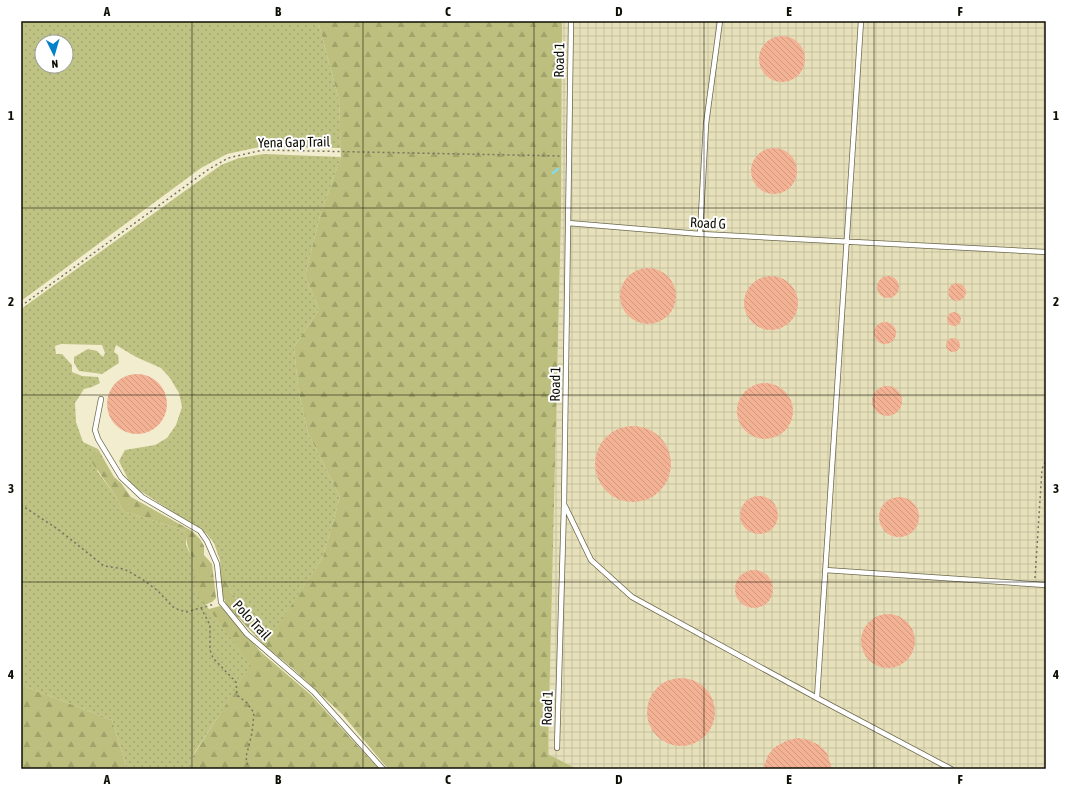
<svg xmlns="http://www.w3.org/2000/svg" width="1067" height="790" viewBox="0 0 1067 790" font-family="'Asap Condensed',sans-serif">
<defs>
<pattern id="industrial-grid" width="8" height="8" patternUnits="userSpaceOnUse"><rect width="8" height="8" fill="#e7e1bb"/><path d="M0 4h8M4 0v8" fill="none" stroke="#c5c09f"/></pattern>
<pattern id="grass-dots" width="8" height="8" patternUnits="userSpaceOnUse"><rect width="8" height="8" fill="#bec283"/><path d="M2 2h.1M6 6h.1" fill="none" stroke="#a2a670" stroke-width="1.8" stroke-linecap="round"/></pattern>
<pattern id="forest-firs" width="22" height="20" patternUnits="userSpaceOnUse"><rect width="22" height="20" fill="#bcbf7d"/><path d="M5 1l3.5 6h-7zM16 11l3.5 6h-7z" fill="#a0a36a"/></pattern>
<pattern id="building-back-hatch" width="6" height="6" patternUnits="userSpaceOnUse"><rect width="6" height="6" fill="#f4b294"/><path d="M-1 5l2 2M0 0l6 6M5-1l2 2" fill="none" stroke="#d0987e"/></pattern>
</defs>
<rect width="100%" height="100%" fill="#f2edce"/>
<path fill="url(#industrial-grid)" d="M562,21H1046V769H577L548,754L561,215Z"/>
<path fill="url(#grass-dots)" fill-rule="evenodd" d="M21,21H318L339,100L341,148L260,147L227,154L201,168L21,301ZM42,42H66V66H42Z
M264,154L341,157L320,216L305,276L319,309L294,347L298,388L308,433L340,497L323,557L272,636L231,592L214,543L206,533L131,485L119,461L125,450L155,445L167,438L176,425L182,407L179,393L170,378L161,368L136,357L116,345L114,352L118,355L119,363L102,374L79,371L74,363V357L88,349L97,351L103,357L105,353L102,345L61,344L55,346L56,354H62L72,365V372L82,376L98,377L100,383L92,387L84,389L75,403L76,422L83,442L98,449L96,453L97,471L115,495L123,511L186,531V545L193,559L201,600L217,618L252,665L193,755L192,769H127L112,720L21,685V309L221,165L239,158Z"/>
<path fill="url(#forest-firs)" d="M318,21H562L561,215L548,754L577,769H388L342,714L291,667L265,646L228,607L222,595L220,559L231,592L258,623L272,635L323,557L340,497L308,433L298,388L294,347L319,309L305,276L320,216L341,157L339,100Z
M98,449L114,477L121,483L131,497L192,531L200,539L204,546V555L212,564L216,598L212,602L205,605C189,588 198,575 192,558C188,546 186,545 186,531L123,511L115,495L91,461V455L96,453Z
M220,606L262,653L311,695L379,769H192L193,756L251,665L209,609Z
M21,685L112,720L127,769H21Z"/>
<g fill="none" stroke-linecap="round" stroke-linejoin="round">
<path stroke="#84dbed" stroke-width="2.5" d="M553,173L558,169"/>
</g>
<path fill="url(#building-back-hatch)" d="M759 59a23 23 0 1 1 46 0a23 23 0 1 1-46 0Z
M751 171a23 23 0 1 1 46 0a23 23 0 1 1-46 0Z
M620 296a28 28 0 1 1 56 0a28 28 0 1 1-56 0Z
M744 303a27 27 0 1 1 54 0a27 27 0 1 1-54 0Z
M877 287a11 11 0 1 1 22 0a11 11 0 1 1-22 0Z
M948 292a9 9 0 1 1 18 0a9 9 0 1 1-18 0Z
M947 319a7 7 0 1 1 14 0a7 7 0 1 1-14 0Z
M874 333a11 11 0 1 1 22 0a11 11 0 1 1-22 0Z
M946 345a7 7 0 1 1 14 0a7 7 0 1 1-14 0Z
M107 404a30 30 0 1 1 60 0a30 30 0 1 1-60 0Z
M737 411a28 28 0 1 1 56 0a28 28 0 1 1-56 0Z
M872 401a15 15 0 1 1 30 0a15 15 0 1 1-30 0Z
M595 464a38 38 0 1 1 76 0a38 38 0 1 1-76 0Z
M740 515a19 19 0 1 1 38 0a19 19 0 1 1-38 0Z
M879 517a20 20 0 1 1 40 0a20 20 0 1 1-40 0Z
M735 589a19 19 0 1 1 38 0a19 19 0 1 1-38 0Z
M861 641a27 27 0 1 1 54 0a27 27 0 1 1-54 0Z
M647 712a34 34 0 1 1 68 0a34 34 0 1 1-68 0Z
M797,738L809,740L819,745L827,753L832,769H763L768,755L775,747L786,741Z"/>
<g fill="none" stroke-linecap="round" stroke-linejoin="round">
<g stroke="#6d684d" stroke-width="6">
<path id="service" d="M568,223L700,234L1046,252
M700,234L706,124L720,21
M101,399L95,430L98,439L121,477L142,497L200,531L207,541L217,564L221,602L247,634L314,692L383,769
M565,506L591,560L632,597L817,698L951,769
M825,570L1046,585
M817,698L861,21
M557,748L564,505L571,21"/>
</g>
<path stroke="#777461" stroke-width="1.5" stroke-dasharray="2 3" stroke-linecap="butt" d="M21,306L209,169L228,158L263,150L562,156
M21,505L59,530L104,566L124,569L142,579L158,591L174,608L186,612L215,604
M1035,578L1042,469L1046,460
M201,608L210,625V650L213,658L236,682L237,695L247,703L254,713L252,733L246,757L248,769"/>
<use href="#service" stroke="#fff" stroke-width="4.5"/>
</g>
<path fill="none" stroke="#0f0e04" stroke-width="1" stroke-opacity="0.55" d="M192,21V769M363,21V769M534,21V769M704,21V769M874,21V769M21,208H1046M21,395H1046M21,582H1046"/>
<g text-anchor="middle" stroke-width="4" stroke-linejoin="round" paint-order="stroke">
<g font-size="14" fill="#0f0e04" stroke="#fff">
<text transform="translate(559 60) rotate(-89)" y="5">Road 1</text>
<text transform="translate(294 142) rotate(-1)" y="5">Yena Gap Trail</text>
<text transform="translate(708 223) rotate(3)" y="5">Road G</text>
<text transform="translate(555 384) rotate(-89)" y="5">Road 1</text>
<text transform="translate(252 620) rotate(47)" y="5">Polo Trail</text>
<text transform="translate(547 708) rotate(-88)" y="5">Road 1</text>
</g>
</g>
<rect width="1067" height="790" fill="none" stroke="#ffffff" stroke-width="44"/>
<g transform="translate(54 54) rotate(175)"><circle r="19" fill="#ffffff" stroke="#9f9f9b"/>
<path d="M0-3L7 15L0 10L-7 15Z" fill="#0181c9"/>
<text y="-6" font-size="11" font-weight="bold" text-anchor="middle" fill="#0f0e04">N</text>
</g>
<rect x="22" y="22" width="1023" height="746" fill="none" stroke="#0f0e04" stroke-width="1.5"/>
<g font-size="13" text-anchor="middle" font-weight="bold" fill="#0f0e04">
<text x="107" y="16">A</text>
<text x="278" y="16">B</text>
<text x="448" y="16">C</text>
<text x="619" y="16">D</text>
<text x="789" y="16">E</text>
<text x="960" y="16">F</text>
<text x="11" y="120">1</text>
<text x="1056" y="120">1</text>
<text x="11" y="306">2</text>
<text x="1056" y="306">2</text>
<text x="11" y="493">3</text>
<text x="1056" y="493">3</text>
<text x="11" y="679">4</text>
<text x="1056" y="679">4</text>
<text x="107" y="784">A</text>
<text x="278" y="784">B</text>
<text x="448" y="784">C</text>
<text x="619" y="784">D</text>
<text x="789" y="784">E</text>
<text x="960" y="784">F</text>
</g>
</svg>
